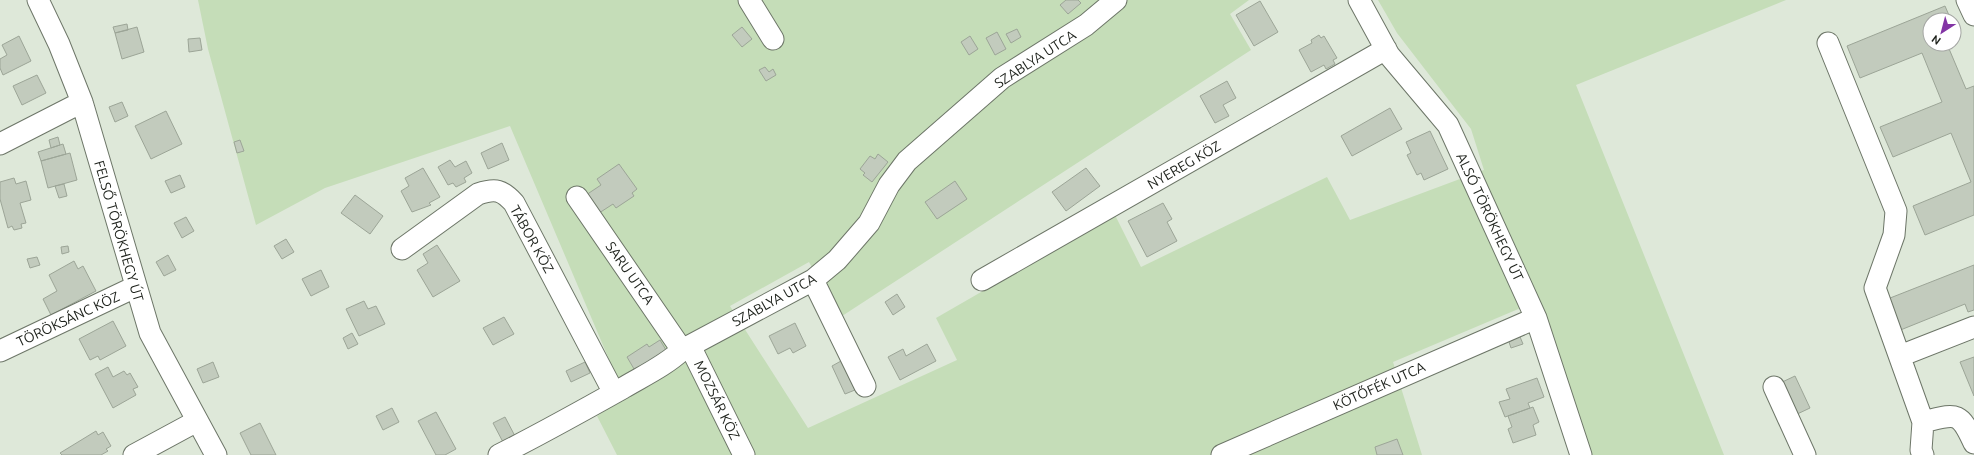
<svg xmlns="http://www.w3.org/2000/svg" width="1974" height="455" viewBox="0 0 1974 455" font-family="Ubuntu,sans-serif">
<rect width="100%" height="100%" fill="#dee8d9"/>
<path fill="#c5ddb8" d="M198,0H1249L1230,14L1251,50L839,318L809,262L730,306L808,428L957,360L936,318L1115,215L1141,267L1327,177L1350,220L1484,170L1471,129L1397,33L1378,0H1786L1576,85L1724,455H1588L1535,302L1393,362L1422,455H617L597,416L625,397L510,126L325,188L256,225L208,49Z"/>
<path fill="#c2cbbd" stroke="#9ca597" d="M1066,0H1078L1081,3L1068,14L1060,5Z
M1260,1L1278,32L1254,46L1236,15Z
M1945,6L1951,20H1930V44H1947L1966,89L1974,86V215L1925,235L1913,206L1971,182L1951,133L1893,157L1880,127L1942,102L1922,53L1860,78L1847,46Z
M127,24L128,30L115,33L113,27Z
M137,27L144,52L122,59L115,33Z
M742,27L752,39L742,47L732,35Z
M1954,28L1958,39L1954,41Z
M1017,29L1021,37L1011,43L1006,34Z
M997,32L1006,49L995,55L986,38Z
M1319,35L1321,38L1324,36L1337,58L1333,60L1335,64L1326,69L1324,65L1311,72L1299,50L1312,43L1311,40Z
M19,36L31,61L3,75L0,68V59L7,55L2,45Z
M970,36L978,49L969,55L961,42Z
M200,38L202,50L189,52L188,39Z
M765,67L769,72L773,69L776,75L766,81L759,70Z
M37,75L46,93L22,105L13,86Z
M1227,81L1236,98L1223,105L1229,116L1215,123L1200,96Z
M122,102L128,116L115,122L109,107Z
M1390,108L1402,129L1352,156L1341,136Z
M166,111L182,144L151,159L135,126Z
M1430,131L1448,169L1424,180L1421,173L1417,175L1407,155L1411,153L1406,142Z
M58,137L60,145L51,148L49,140Z
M240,140L244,151L237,153L234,142Z
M502,143L509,160L488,169L481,153Z
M63,144L66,154L41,161L38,152Z
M70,153L77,180L48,188L41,161Z
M878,154L888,162L872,182L863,175L865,173L860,169L870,156L875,159Z
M450,160L455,167L466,161L472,173L464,178L466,182L456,187L453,183L448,185L438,167Z
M619,164L637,189L632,193L634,196L616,208L613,204L596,215L583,197L601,185L597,179Z
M423,168L440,197L429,203L431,205L412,212L401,191L409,186L405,178Z
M1086,168L1100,186L1066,211L1052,192Z
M180,175L185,187L171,193L165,181Z
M14,178L16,184L26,181L31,200L20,203L26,223L21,224L22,228L14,230L12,226L8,228L0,199V182Z
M955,181L967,199L937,219L925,202Z
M64,184L67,196L59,198L55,186Z
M355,195L383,216L370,234L341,213Z
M1163,203L1172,219L1167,222L1177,241L1147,257L1128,221Z
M186,217L194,231L182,238L174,223Z
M286,239L294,252L282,259L274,246Z
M437,245L460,281L433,297L417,270L428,263L423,254Z
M68,246L69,252L62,254L61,247Z
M168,255L176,270L164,276L156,262Z
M37,257L40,265L30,268L27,259Z
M74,261L78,269L83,266L96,291L51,315L43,299L57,291L49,275Z
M1974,265V310L1968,312L1965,304L1898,331L1885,300Z
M321,270L329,287L311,296L302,279Z
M897,294L905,307L893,315L885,302Z
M364,301L368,309L376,306L385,324L359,336L346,309Z
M504,317L514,334L493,345L483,328Z
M113,321L126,346L100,360L98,356L90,360L79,339Z
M795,323L806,346L793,353L790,348L778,354L769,336Z
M1518,332L1523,344L1511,348L1507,336Z
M352,333L358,344L348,349L343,338Z
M660,340L669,355L637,374L627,357L647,344L649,347Z
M927,344L936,361L900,380L888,357L903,349L906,356Z
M1974,357V396L1960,362Z
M841,361L855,390L845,394L832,366Z
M213,362L219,377L203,383L197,369Z
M585,362L590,373L571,382L566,371Z
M108,367L113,377L124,371L127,375L130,373L138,387L133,389L136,395L113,408L95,374Z
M1795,376L1810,408L1793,416L1778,384Z
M1537,378L1544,397L1528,403L1530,408L1505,417L1499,402L1510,399L1506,389Z
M1533,407L1539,422L1533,425L1536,435L1513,443L1508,429L1512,427L1508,416Z
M392,408L399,422L383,430L376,416Z
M436,412L456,449L445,455H436L418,421Z
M505,417L516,438L504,444L493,423Z
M260,423L276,455H251L240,433Z
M96,431L98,435L103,432L111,446L106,449L108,451L101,455H62L60,453Z
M1397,439L1403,455H1377L1375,447Z"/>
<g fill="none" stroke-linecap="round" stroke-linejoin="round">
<g stroke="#6d7668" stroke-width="23">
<path id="minor" d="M38,0L59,44L82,102L150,333L216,455
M749,0L773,39
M1359,0L1389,55L1448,125L1536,318L1581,455
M1967,0L1974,15
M1828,43L1896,211L1894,235L1875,288L1923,422L1921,450L1923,455
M0,144L82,102
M577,197L682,350
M402,249L478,194C496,188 502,190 514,203L614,393
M813,280L865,386
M982,280L1386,49
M690,346L744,455
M0,351L135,287
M1900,356L1974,327
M1774,387L1805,455
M1923,422C1956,414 1959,410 1974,443
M134,455L197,421
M499,455C541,434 582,411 623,388C643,376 665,366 682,350L813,280L837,260L869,223L889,185L907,161L1002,78L1086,25L1116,0
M1222,455L1536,318"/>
</g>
<use href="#minor" stroke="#fff" stroke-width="21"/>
</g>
<g text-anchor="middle" stroke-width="3.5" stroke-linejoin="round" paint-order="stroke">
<g font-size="14" fill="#1c201a" stroke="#fff">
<text transform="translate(1035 59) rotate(-33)" y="5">SZABLYA UTCA</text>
<text transform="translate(1184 165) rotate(-30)" y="5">NYEREG KÖZ</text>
<text transform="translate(1490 217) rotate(65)" y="5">ALSÓ TÖRÖKHEGY ÚT</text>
<text transform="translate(119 231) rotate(74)" y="5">FELSŐ TÖRÖKHEGY ÚT</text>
<text transform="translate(532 239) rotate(61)" y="5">TÁBOR KÖZ</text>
<text transform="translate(630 273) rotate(55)" y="5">SARU UTCA</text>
<text transform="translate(774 300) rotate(-29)" y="5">SZABLYA UTCA</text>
<text transform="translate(68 319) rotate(-25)" y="5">TÖRÖKSÁNC KÖZ</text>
<text transform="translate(1379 386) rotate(-24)" y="5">KÖTŐFÉK UTCA</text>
<text transform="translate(717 400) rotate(64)" y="5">MOZSÁR KÖZ</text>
</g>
</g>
<g transform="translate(1942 32) rotate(216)"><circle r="19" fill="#ffffff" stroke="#a4a6a3"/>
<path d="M0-3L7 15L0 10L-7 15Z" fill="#8335a5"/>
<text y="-6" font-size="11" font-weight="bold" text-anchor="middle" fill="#1c201a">N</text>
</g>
</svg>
